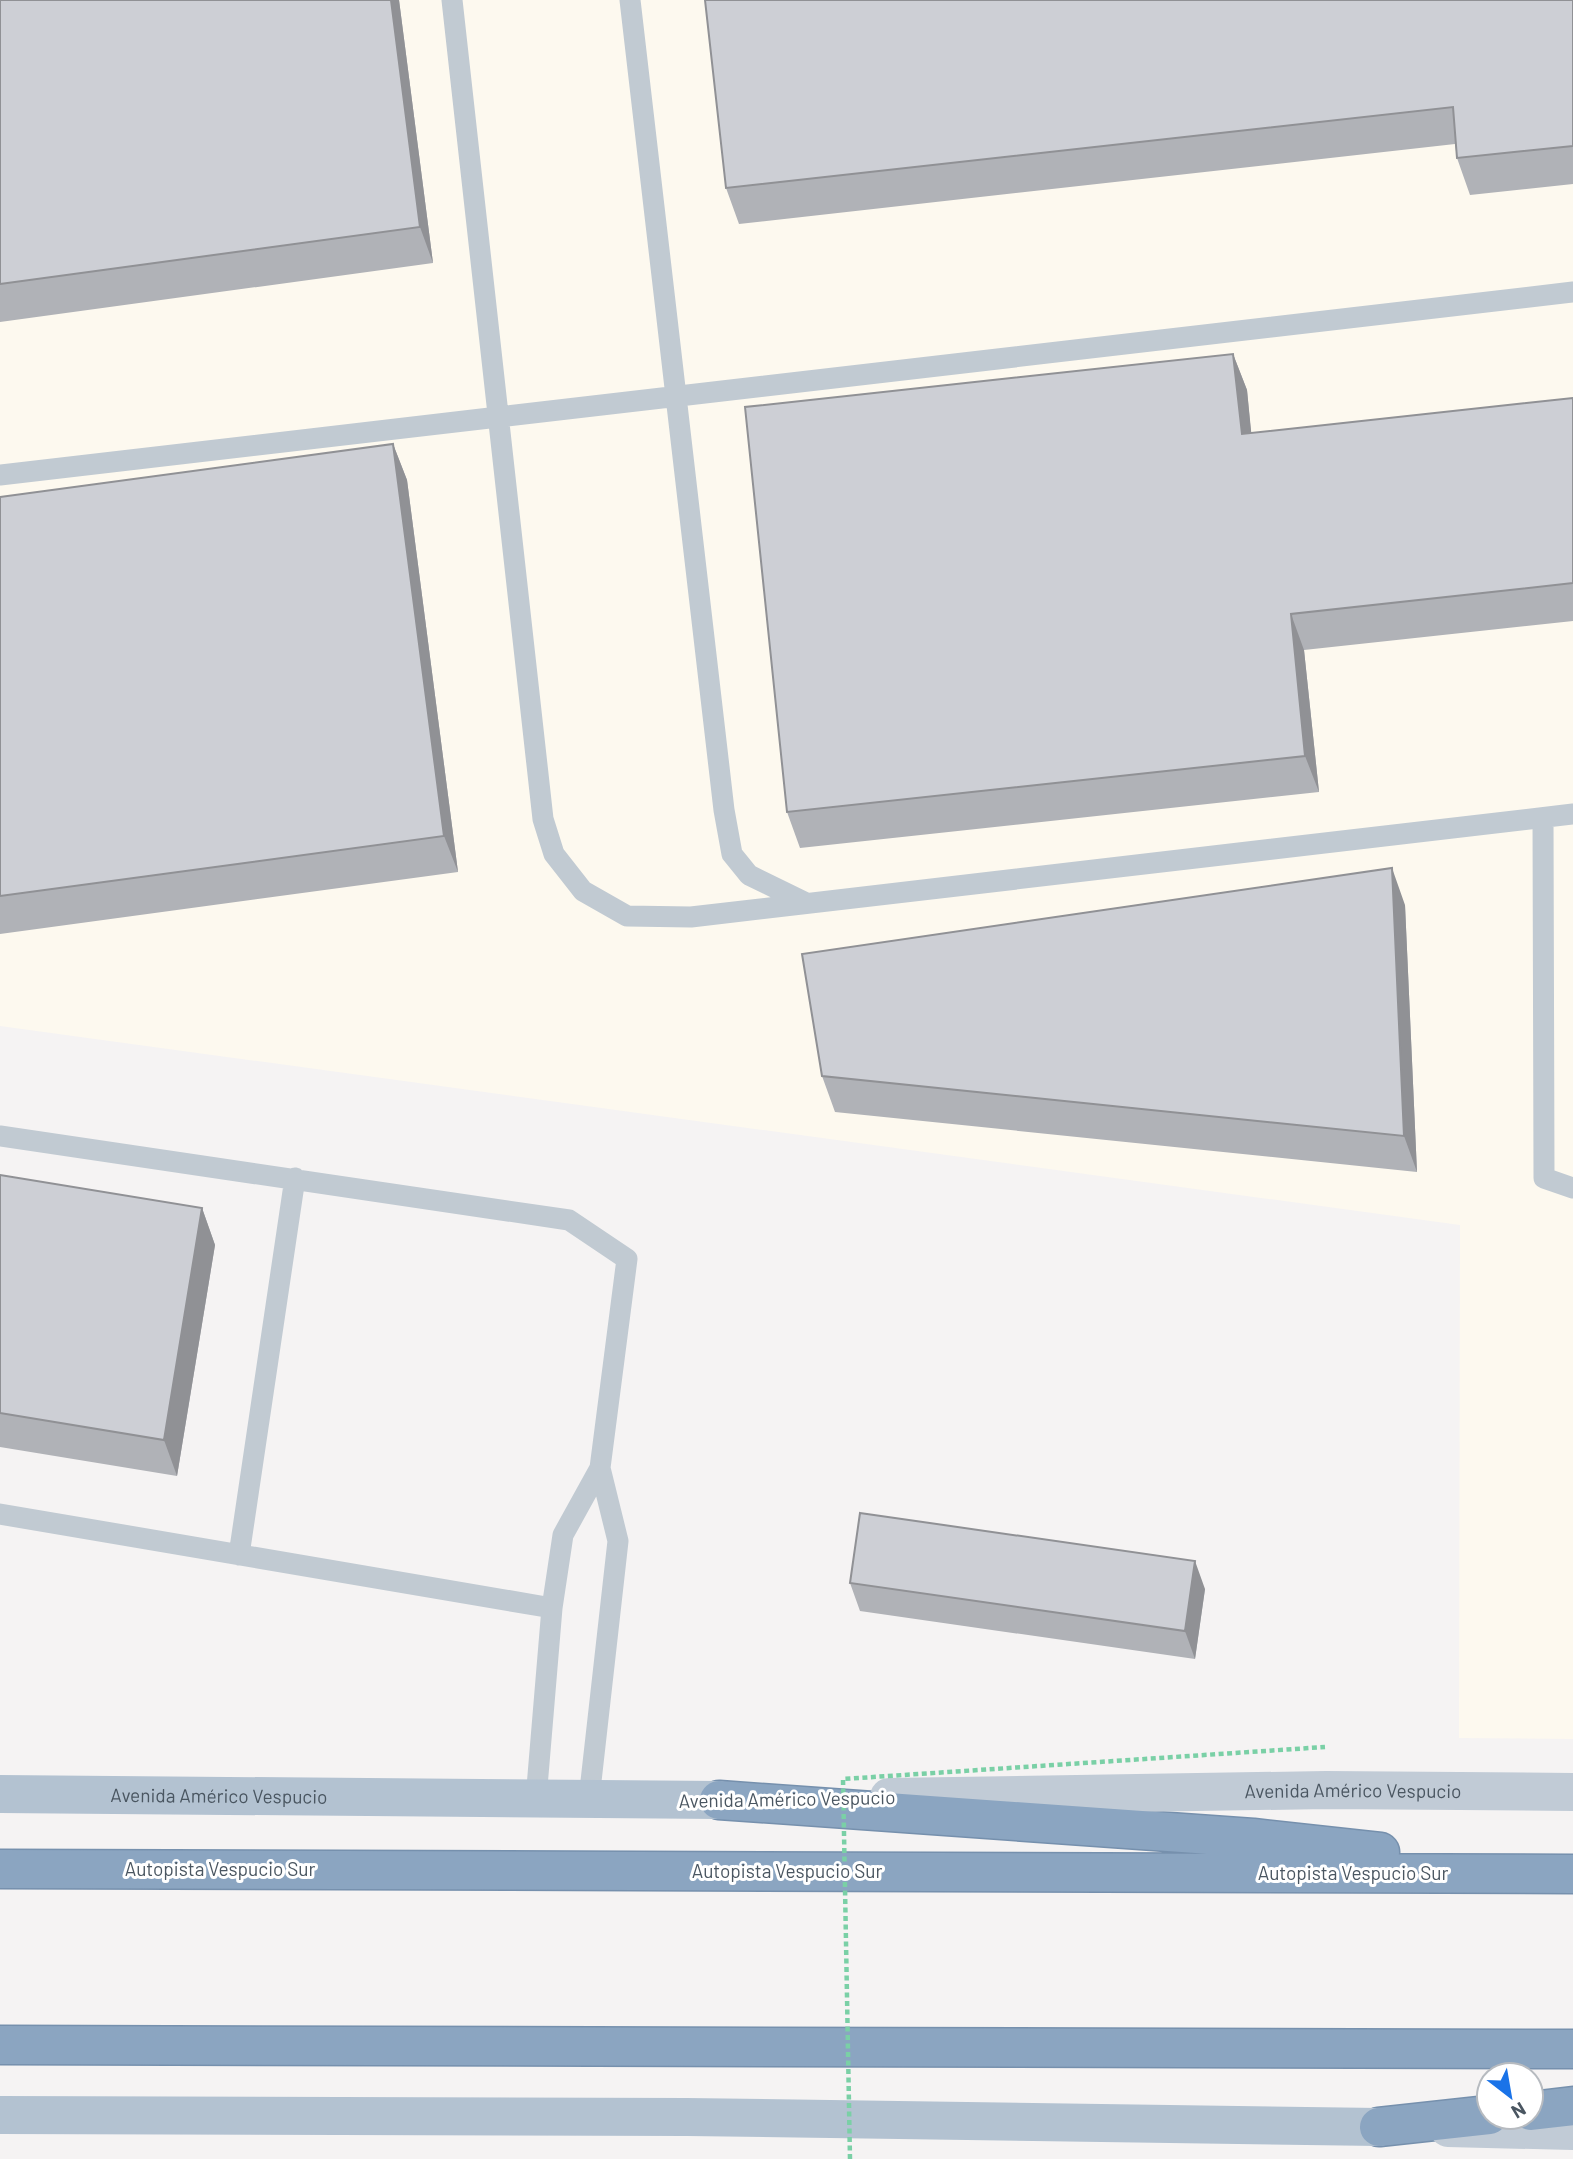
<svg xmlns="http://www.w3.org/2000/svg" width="1573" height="2159" viewBox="0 0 1573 2159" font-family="Barlow,sans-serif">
<rect width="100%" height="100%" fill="#f5f3f3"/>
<path fill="#fdf9ef" d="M0,0H1573V1739L1459,1738L1460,1225L0,1026Z"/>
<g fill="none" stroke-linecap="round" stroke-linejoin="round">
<g stroke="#7690ad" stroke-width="41">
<path id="motorway" d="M719,1800L1253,1838L1380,1852
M0,1869L1573,1874
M0,2045L1573,2049
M1531,2111L1573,2106
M1379,2127L1489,2115"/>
</g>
<path stroke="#c1cad2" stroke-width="21" d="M452,0L543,819L554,854L583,891L627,916L691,917L1573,814
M630,0L724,810L732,854L749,875L806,903
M0,475L1573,292
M1543,818L1544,1178L1573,1188
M0,1136L569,1220L627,1259L600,1468L618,1541L589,1799
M0,1514L552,1608
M239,1555L295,1178
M536,1799L552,1608L563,1535L600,1468"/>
<g stroke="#c1cbd6" stroke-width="38">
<path id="s1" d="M889,1797L1326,1790L1573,1792"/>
<path d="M1448,2128L1573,2131"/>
</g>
<g stroke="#b3c2d1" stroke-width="38">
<path id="s2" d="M0,1794L719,1800"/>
<path d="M0,2115L687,2117L1379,2127"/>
</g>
<use href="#motorway" stroke="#8ba5c1" stroke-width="38"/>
<path stroke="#7ad0a6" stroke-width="4.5" stroke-dasharray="5 3.5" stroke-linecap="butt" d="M850,2159L843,1779L1325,1747"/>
</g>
<path fill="#b0b2b7" d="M0,0H399L433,263L0,322Z
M1573,0V184L1470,195L1457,158L1455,144L739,224L726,188Z
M1233,354L1247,390L1251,433L1573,398V621L1304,650L1319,792L800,848L787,812Z
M393,444L407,480L458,872L0,934V497Z
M1405,905L1417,1172L835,1112L822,1076Z
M0,1175L202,1208L215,1245L177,1476L0,1447Z
M850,1583L1205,1589L1195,1659L860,1611Z"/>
<path fill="#909195" d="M391,0H399L433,263L420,227Z
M1233,354L1247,390L1255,470L1242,434Z
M393,444L407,480L458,872L444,836Z
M1291,614L1304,650L1319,792L1305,756Z
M1392,868L1405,905L1417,1172L1404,1136Z
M202,1208L215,1245L177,1476L164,1440Z
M1195,1561L1205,1589L1195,1659L1185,1631Z"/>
<path fill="#cdcfd5" stroke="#909195" stroke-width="2" d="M0,0H391L420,227L0,284Z
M705,0H1573V146L1457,158L1453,107L726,188Z
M1233,354L1242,434L1573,398V583L1291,614L1305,756L787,812L745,407Z
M393,444L444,836L0,896V497Z
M1392,868L1404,1136L822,1076L802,954Z
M0,1175L202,1208L164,1440L0,1413Z
M860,1513L1195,1561L1185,1631L850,1583Z"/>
<g text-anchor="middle" stroke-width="6" stroke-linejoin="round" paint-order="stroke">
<g font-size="19" fill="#4a5661" stroke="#fff">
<text dy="7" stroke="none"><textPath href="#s1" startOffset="464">Avenida Américo Vespucio</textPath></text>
<text dy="7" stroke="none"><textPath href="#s2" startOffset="219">Avenida Américo Vespucio</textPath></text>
<text transform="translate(787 1799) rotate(-1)" y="7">Avenida Américo Vespucio</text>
<text x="220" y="1876">Autopista Vespucio Sur</text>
<text x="787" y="1878">Autopista Vespucio Sur</text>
<text x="1353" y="1880">Autopista Vespucio Sur</text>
</g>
</g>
<g transform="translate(1510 2096) rotate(149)"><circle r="33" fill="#ffffff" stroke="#b7bbc0" stroke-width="2"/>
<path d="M0-5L12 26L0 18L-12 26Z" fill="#1a73e8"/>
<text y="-10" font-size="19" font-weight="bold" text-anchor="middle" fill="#4a5661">N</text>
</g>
</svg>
